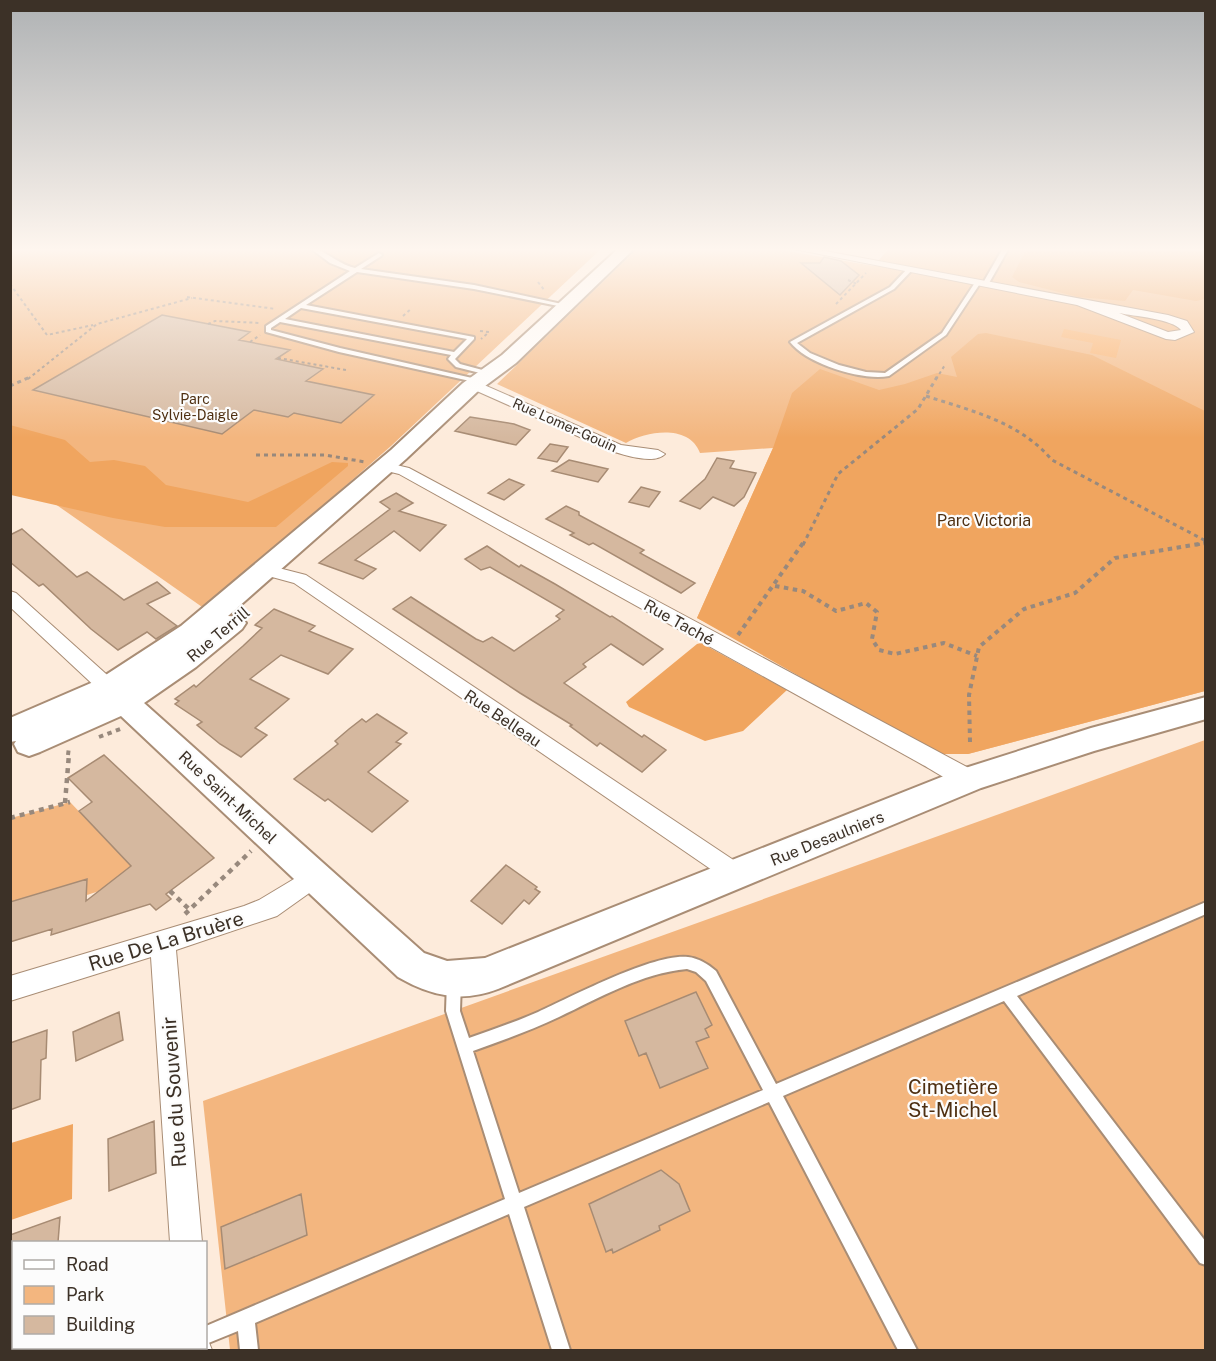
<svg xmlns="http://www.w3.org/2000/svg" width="1216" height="1361" viewBox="0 0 1216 1361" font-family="'Public Sans',sans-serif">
<rect width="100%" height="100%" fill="#fdebdb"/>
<path fill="#f3b67f" d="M11,248H602L391,446L205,609L11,473Z
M638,248H770L874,266L889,248H1205V691L968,754L697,618L773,448L700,453C689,424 647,431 626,443L497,384Z
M1205,740V1350H230L203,1101Z
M70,802L131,866L127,882L87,895V880L11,902V818Z"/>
<path fill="#f0a55f" d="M1027,248H1205V299L1196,301L1133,290L1125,301L1078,297L1019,282L1012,277Z
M986,333L1092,355L1205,411V691L968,754H940L915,742L697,618L773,448L792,393L820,369L879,390L905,384L937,373L957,377L951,357L978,334Z
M10,425L65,440L90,462L114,460L145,466L166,485L248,502L332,462L348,463V466L276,527H165L113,518L11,495Z
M701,643L787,690L743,731L705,741L629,707L626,702L697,644Z
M73,1124L72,1199L11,1220V1143Z"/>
<path fill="#f9ae67" d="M1064,329L1121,340L1116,358L1090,353L1093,343L1061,337Z"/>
<path fill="#d5b89f" stroke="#a78b73" stroke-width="1.5" d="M824,257L841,261L859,275L840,295L801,263H820Z
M162,315L250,332L239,340L290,350L276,359L323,369L306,381L374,395L341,423L294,413L288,417L254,410L222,434L33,390Z
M470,417L514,424L530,430L516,445L455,431Z
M550,444L568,447L557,462L538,458Z
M717,458L734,461L730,468L756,473L744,497L734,506L713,497L700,509L680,501L705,479Z
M569,460L608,469L598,482L552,471Z
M509,479L524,485L504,500L488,493Z
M641,487L660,492L649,507L629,502Z
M396,493L413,503L399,511L446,525L420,551L394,531L355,560L376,569L363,579L319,563L390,509L380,502Z
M566,506L579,512V515L644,550L640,553L695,583L681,593L593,543L589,545L570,535L574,533L546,519Z
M22,529L77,577L87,572L124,600L157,582L170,593L147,604L177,626L156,639L147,632L118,650L91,629L43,584L39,586L10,562V535Z
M487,546L519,567L521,565L555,584L610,617L612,616L663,649L643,665L611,644L583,664L586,667L564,683L642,737L644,735L666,750L642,772L600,743L597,746L570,726L572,725L520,693L393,609L411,597L476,639L483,642L492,637L514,651L560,619L556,616L564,610L490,567L481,570L465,559Z
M274,609L315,626L309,631L353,649L328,674L281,655L250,679L289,699L255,728L267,735L241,757L220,744L197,725L202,722L175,704L179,701L175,699L194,685L196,687L243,646L262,628L255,625Z
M377,714L407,733L396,742L401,744L368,772L408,801L372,832L328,799L325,801L294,779L338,744L335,741L349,729L362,719L366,722Z
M104,755L214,858L166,894L171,899L156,910L150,904L51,935L52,929L10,942V902L87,879L86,901L131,866L79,811L92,802L68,778Z
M506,865L537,887L535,889L540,892L529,904L524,900L502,924L471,901Z
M696,992L712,1025L705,1029L709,1037L696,1042L708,1068L660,1088L646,1053L639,1056L625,1021Z
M119,1012L123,1040L76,1061L73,1032Z
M47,1030L46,1058L41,1060L40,1099L10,1110V1043Z
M154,1121L156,1173L109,1191L108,1139Z
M661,1170L679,1184L690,1211L659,1226L660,1230L613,1253L612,1249L606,1252L589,1204Z
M301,1194L307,1235L225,1269L221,1227Z
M60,1217L58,1242H10V1235Z"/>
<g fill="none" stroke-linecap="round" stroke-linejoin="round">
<g stroke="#a98d75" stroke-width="4">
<path id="lane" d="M310,248C321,247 339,265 355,268L379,253L382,255L381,256L361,269L474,285L571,306L568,308L474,289L357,272L306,305L474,337V339L455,359L460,364L490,372V374L488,375L456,367L448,359L451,355L280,322L271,328V330L340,348L481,380L483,381L479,383L339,352L266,332V326L350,271L330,263ZM301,308L467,339L454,352L285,319Z
M1003,248H1009L989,283L984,284L983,283Z
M908,268L913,269L894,289L797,343L810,353L839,365L866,372L885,373L942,333L976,281H980L981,282L946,335L889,376C862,381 807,364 790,342L890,287Z
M1206,902V914L1017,996L1206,1242V1265L1200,1263L1004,1001L783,1096L917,1350H898L769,1102L524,1207L570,1350H552L509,1214L255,1323L258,1350H240L238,1331L206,1344V1326L505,1199L446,1011L447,981L449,976L454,974L459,976L461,981L460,1011L469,1038C492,1030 515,1022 538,1012C571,997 654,953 688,957C698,958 708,964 716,971L776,1084ZM687,969L696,972L706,981L763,1090L519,1193L473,1051C502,1041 531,1030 559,1017C599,998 642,973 687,969Z"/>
</g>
<g stroke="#a98d75" stroke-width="2">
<path id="street" d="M789,248H809L1168,315L1187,321L1194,332L1175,340L1166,339L1077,305ZM1119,313C1133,316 1173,319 1181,330L1168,332Z
M475,381L621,445L658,450L665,454C654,465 625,455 611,451L470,388L468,385Z
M388,463L409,468L978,773L981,779L978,785C961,791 938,773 923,765L399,474L383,470L381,467Z
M267,565L306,575L744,867L748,874L744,881L736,884L728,881L294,583L261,574L258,570Z
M10,591L16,593L115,682L118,687L115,692H101L10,607Z
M314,867L322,870L326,877L322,884L277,916L176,950L202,1242H170L151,957L10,1001V976L244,906L259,900Z
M206,1335L212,1350H178V1348H206Z"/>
</g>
<g stroke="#a98d75" stroke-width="4">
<path id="secondary" d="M619,248H635L516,363L477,392L406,459L228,616L242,617L246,623L242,629L196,667L144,703L424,953L447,961L485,958L959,770L1091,728L1206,697V719L1094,751L981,788L498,989C462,1003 431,996 398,977L121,716L40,752L29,756L18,752L14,744L16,741L10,742V718L98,680L181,626L391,450L463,383L502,355Z"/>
</g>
<path stroke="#98897d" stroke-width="2" stroke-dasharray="3 3" stroke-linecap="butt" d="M338,251L352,248
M848,280L857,284
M538,282L545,291
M10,284L47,335L93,325
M187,297L276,309
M836,304L866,273
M403,316L412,308
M208,324L215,321L261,323
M480,331L489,332L481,339
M250,342L260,335
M278,358L346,370
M28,379L97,324L192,298
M936,379L945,365"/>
<path stroke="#98897d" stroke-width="3" stroke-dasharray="4 4" stroke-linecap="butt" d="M10,386L30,377
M926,396C972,411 1020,422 1052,460L1206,541
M256,455H325L365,462
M803,545L838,474L918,409L937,377
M1196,545L1206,543"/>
<path stroke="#98897d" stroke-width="4" stroke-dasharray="4.5 4.5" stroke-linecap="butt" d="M775,586L803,591L836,611L866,603L877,612L872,639L879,650L895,654L944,643L977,656
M738,635L803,543
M99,737L123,728
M970,742L969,695L979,647L1024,609L1075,593L1115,558L1205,543
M68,755L69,747"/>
<path stroke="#98897d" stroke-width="4.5" stroke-dasharray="5 5" stroke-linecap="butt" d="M65,803L69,754
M10,818L70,802
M170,891L190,910
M185,914L251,851"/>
<use href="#lane" fill="#fff" fill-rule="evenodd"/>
<use href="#street" fill="#fff" fill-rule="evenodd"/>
<use href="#secondary" fill="#fff" fill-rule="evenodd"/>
</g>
<linearGradient id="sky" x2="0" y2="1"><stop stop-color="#afb2b4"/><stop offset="0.57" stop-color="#fef6ef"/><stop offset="1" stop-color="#fef6ef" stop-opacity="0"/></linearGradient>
<rect width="1216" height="438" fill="url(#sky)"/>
<g text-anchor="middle" stroke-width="4.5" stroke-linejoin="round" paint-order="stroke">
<g font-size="14" fill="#4e2f11" stroke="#fcfcfc">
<text x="195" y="404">Parc<tspan x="195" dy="16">Sylvie-Daigle</tspan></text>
</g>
<g font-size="14" fill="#3c3127" stroke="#fcfcfc">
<text transform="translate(565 425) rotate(24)" y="5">Rue Lomer-Gouin</text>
</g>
<g font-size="16" fill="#4e2f11" stroke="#fcfcfc">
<text x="984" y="526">Parc Victoria</text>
</g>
<g font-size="16" fill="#3c3127" stroke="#fcfcfc">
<text transform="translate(679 622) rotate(29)" y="6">Rue Taché</text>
<text transform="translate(218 634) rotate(-40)" y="6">Rue Terrill</text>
<text transform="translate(503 718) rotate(34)" y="6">Rue Belleau</text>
<text transform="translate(228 797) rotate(43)" y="6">Rue Saint-Michel</text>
<text transform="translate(827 838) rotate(-22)" y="6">Rue Desaulniers</text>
</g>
<g font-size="20" fill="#3c3127" stroke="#fcfcfc">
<text transform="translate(166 941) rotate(-17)" y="7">Rue De La Bruère</text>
<text transform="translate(174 1092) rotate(-94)" y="7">Rue du Souvenir</text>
</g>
<g font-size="20" fill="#4e2f11" stroke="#fcfcfc">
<text x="953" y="1094">Cimetière<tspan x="953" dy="23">St-Michel</tspan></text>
</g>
</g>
<rect width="1216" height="1361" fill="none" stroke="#3c3127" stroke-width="24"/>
<rect x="12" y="1241" width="195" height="108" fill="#fcfcfc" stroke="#afaba7" stroke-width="1.5"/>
<rect x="24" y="1260" width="30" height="9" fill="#ffffff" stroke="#afaba7" stroke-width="1.5"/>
<text x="66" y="1271" font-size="18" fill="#3c3127">Road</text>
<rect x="24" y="1286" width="30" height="18" fill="#f3b67f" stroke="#afaba7" stroke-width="1.5"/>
<text x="66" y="1301" font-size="18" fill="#3c3127">Park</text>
<rect x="24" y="1316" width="30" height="18" fill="#d5b89f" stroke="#afaba7" stroke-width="1.5"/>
<text x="66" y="1331" font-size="18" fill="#3c3127">Building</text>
</svg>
